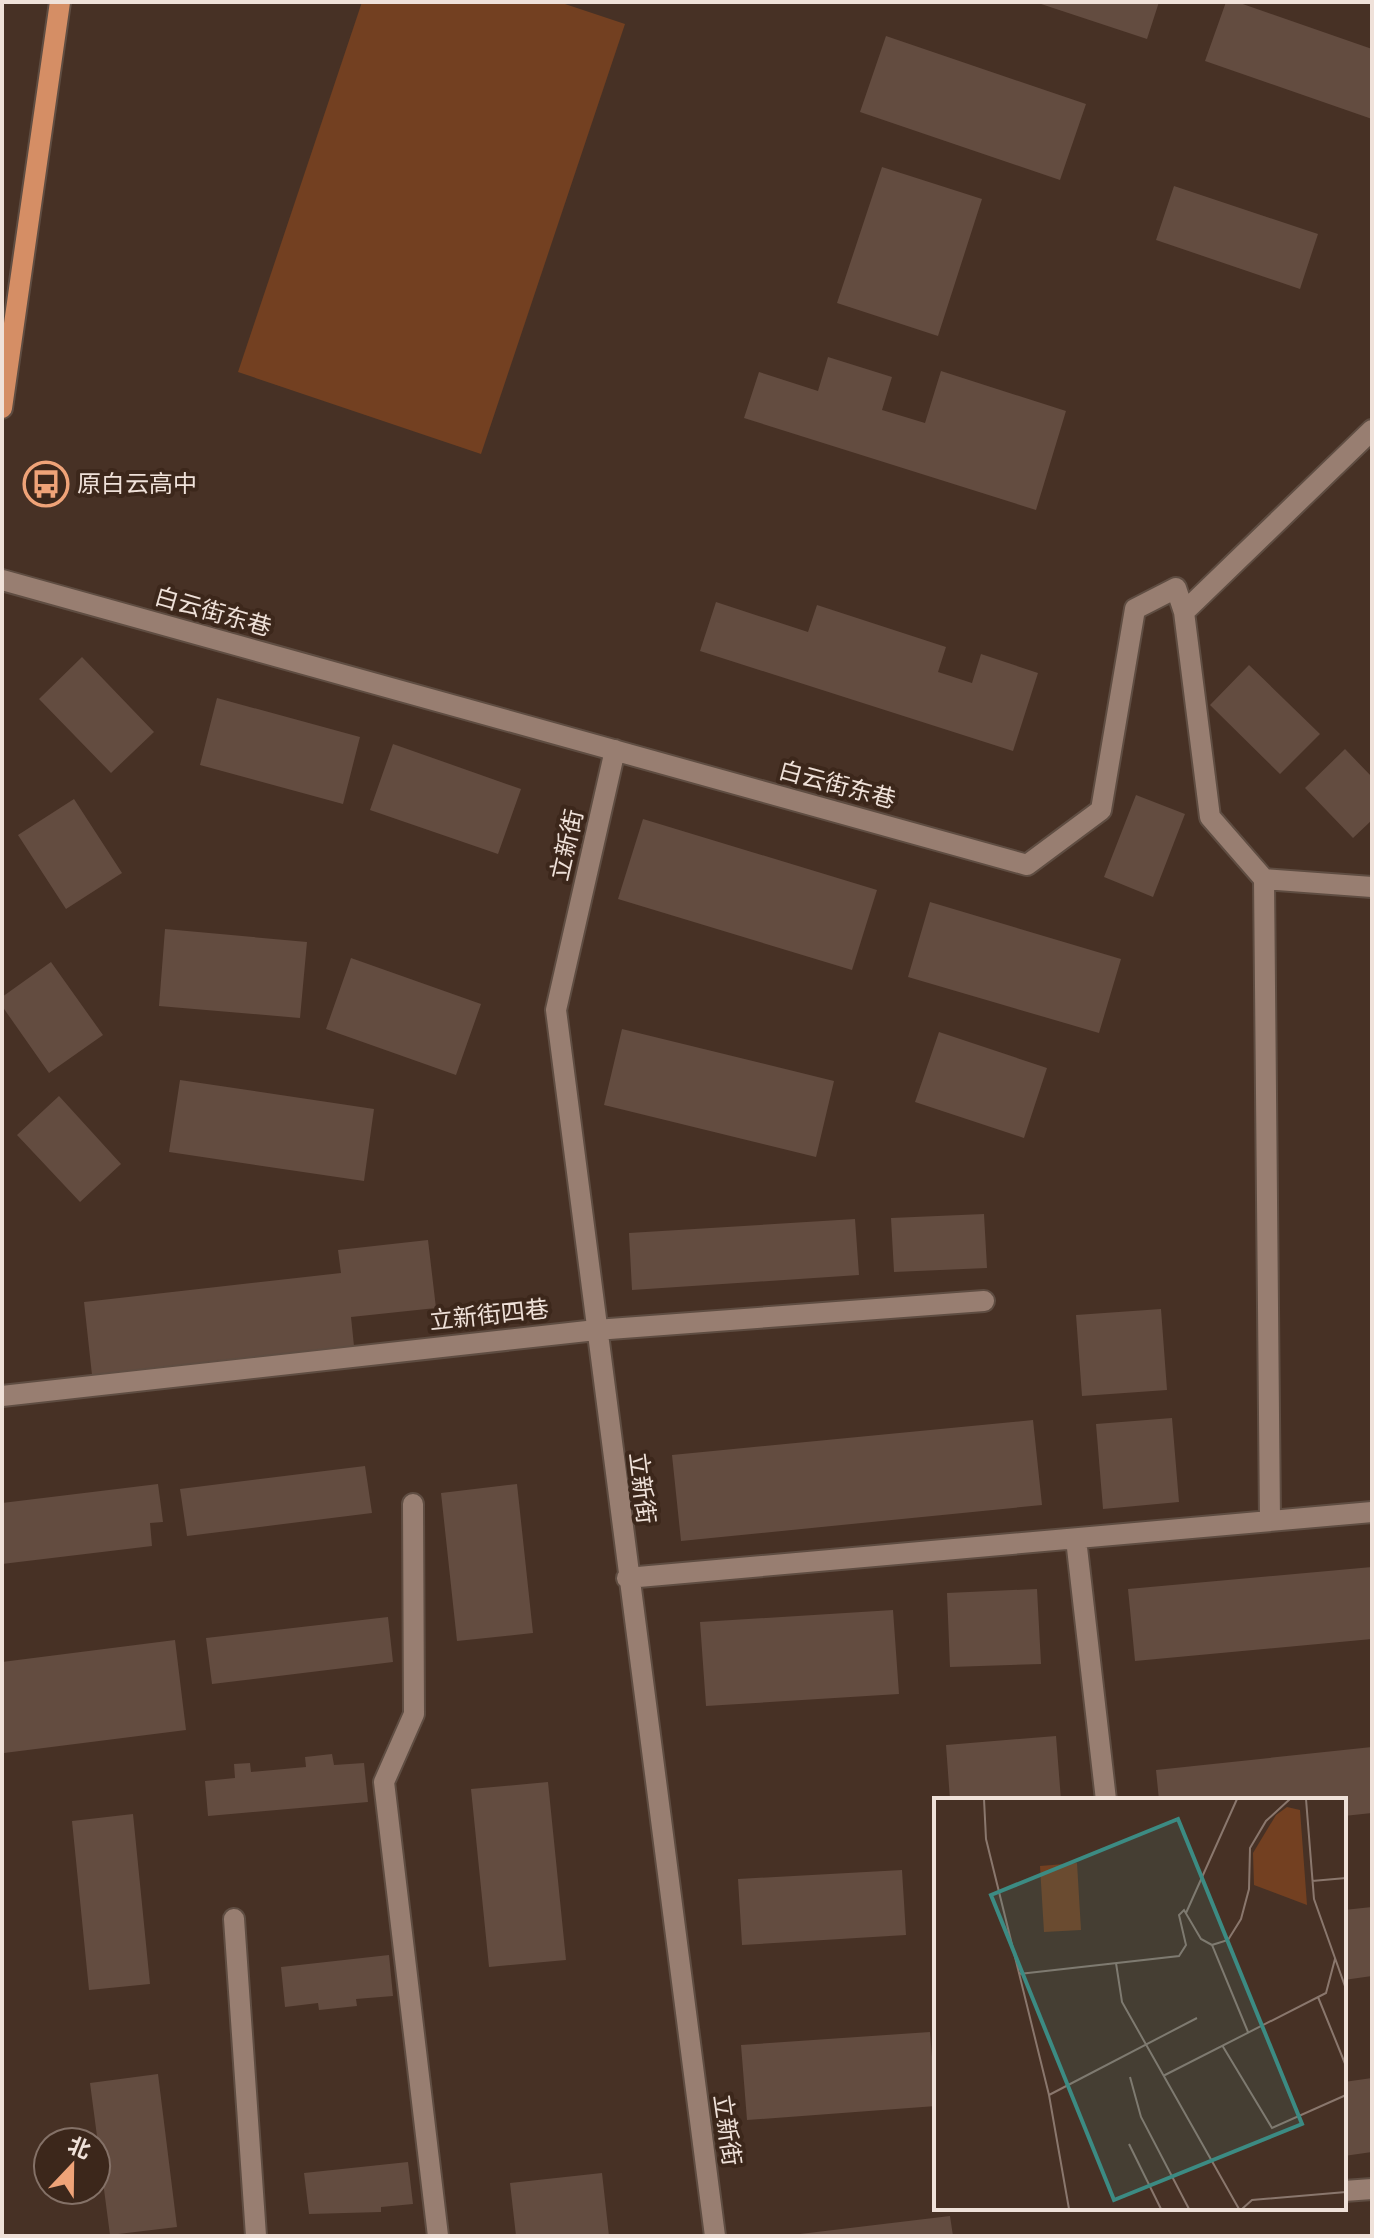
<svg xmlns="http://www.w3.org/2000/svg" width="1374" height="2238" viewBox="0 0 1374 2238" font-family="'Nunito Sans','Noto Sans SC',sans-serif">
<rect width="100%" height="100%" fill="#473125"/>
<path fill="#734021" d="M362,2H559L625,24L481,454L238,372Z"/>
<path fill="#634c40" d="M1035,2H1159L1147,39Z
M1226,2H1237L1372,49V119L1205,61Z
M886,36L1086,104L1060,180L860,112Z
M882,167L982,199L938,336L837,303Z
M1174,186L1318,234L1300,289L1156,240Z
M828,357L892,377L882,410L925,423L941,371L1066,411L1036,510L744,418L759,372L818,391Z
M716,602L808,632L817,605L946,647L938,672L972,683L981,654L1038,673L1013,751L700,651Z
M82,657L154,732L111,773L39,699Z
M1249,665L1320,734L1280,774L1210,705Z
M217,698L360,737L343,804L200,765Z
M393,744L521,789L498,854L370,810Z
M1345,749L1372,777V820L1353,838L1305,788Z
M1136,795L1185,814L1153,897L1104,877Z
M74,799L122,873L66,909L18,835Z
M643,819L877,890L852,970L618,899Z
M930,902L1121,959L1099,1033L908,977Z
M165,929L307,942L300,1018L159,1006Z
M351,958L481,1004L456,1075L326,1029Z
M51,962L103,1035L49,1073L2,1006V997Z
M622,1029L834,1081L816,1157L604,1105Z
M939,1032L1047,1068L1024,1138L915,1102Z
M180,1080L374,1109L364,1181L169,1152Z
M59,1096L121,1164L80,1202L17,1135Z
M984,1214L987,1268L894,1272L891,1218Z
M855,1219L859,1275L632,1290L629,1233Z
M428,1240L436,1308L351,1317L354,1346L92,1375L84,1302L341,1273L338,1250Z
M1161,1309L1167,1390L1082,1396L1076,1315Z
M1172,1418L1179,1502L1103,1509L1096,1424Z
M1033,1420L1042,1505L681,1541L672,1455Z
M365,1466L372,1513L187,1536L180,1489Z
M158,1484L163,1522L150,1523L152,1546L2,1564V1503Z
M517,1484L533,1633L457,1641L441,1493Z
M1372,1567V1639L1135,1661L1128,1589Z
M1037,1589L1041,1664L950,1667L947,1593Z
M893,1610L899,1694L706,1706L700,1622Z
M388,1617L393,1662L212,1684L206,1638Z
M175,1640L186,1730L4,1753L2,1662Z
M1056,1736L1061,1800H950L946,1745Z
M1372,1747V1813L1344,1816V1800H1159L1156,1770Z
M332,1754L334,1765L364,1763L368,1802L208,1816L205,1781L235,1778L234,1764L250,1763L251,1772L306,1767L305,1757Z
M548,1782L566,1960L489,1967L471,1789Z
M133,1814L150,1984L89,1990L72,1821Z
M902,1870L906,1935L742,1945L738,1879Z
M1372,1907V1976L1344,1980V1910Z
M389,1955L393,1996L356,1999L357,2006L319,2010L318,2003L285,2007L281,1967Z
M930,2032L936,2106L747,2120L741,2045Z
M158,2074L177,2227L110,2235L90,2083Z
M1372,2078V2152L1344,2156V2082Z
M408,2162L413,2204L381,2207V2212L309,2214L304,2173Z
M602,2173L609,2236H516L510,2183Z
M950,2216L953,2236H800V2234Z"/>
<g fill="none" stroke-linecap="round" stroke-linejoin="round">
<g stroke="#5f4d42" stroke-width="24">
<path id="minor" d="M2,580L1027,865L1101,810L1135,609L1176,588L1184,612L1210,817L1264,879
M1184,612L1372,430
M615,750L556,1010L715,2236
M2,1396L596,1330L984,1301
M413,1504L414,1714L384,1782L438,2236
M1270,1521L1264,879L1372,887
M1076,1539L1106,1800
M627,1578L1372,1512
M234,1919L256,2236
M1344,2191L1372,2189"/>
</g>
<g stroke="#5f4d42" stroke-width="24">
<path id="major" d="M2,408L60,2"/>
</g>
<use href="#minor" stroke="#987e71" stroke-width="20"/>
<use href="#major" stroke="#d58e65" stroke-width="20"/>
</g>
<defs>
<g id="bus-ring" transform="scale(2.3)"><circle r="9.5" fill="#3c271b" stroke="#efa378" stroke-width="1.5"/><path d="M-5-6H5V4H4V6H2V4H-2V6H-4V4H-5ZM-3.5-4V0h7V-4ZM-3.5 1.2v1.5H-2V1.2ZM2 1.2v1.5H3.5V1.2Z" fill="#efa378"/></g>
</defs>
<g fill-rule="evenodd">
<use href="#bus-ring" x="46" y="484"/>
</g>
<g text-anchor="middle" stroke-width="8" stroke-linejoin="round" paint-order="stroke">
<g font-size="24" fill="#efe1d9" stroke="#3c271b" text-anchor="start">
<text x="77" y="492">原白云高中</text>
</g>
<g font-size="24" fill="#efe1d9" stroke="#3c271b">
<text transform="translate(213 612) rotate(16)" y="8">白云街东巷</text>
<text transform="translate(837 785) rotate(15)" y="8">白云街东巷</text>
<text transform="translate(567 845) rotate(-77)" y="8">立新街</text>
<text transform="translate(489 1315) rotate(-6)" y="8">立新街四巷</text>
<text transform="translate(642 1488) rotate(83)" y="8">立新街</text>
<text transform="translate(727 2130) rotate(82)" y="8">立新街</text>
</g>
</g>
<g transform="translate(934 1798)">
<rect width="412" height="412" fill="#473125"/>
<path d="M353,9L366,12L373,107L320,87L319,55L342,17ZM143,65L147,132L110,134L106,68Z" fill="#734021"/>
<path fill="none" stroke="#8a776d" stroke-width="2" d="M50,1L52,41L115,297L135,411M372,1L380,101L412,191M378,83L412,80M252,115L303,1M182,165L188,204L305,411M85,176L245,158L252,147L245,117L250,112L267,141L278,147M384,199L412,268M314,234L278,147L294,142L307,121L315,91L316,50L332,23L356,1M288,247L338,330L412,297M229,278L392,195L401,161M196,279L207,319L255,411M115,297L263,220M195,346L227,411M308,411L318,402L412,394"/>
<path fill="#3c8b83" fill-opacity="0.15" stroke="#3c8b83" stroke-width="4" d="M244,21L368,326L180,402L57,97Z"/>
<rect width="412" height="412" fill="none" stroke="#efe1d9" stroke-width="4"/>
</g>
<rect width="1374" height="2238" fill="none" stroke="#efe1d9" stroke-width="8"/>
<g transform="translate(72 2166) rotate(22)"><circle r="38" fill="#3c271b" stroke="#847167" stroke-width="2"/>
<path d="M0-6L14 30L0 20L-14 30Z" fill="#efa378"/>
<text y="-12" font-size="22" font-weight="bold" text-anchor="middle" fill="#efe1d9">北</text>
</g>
</svg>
